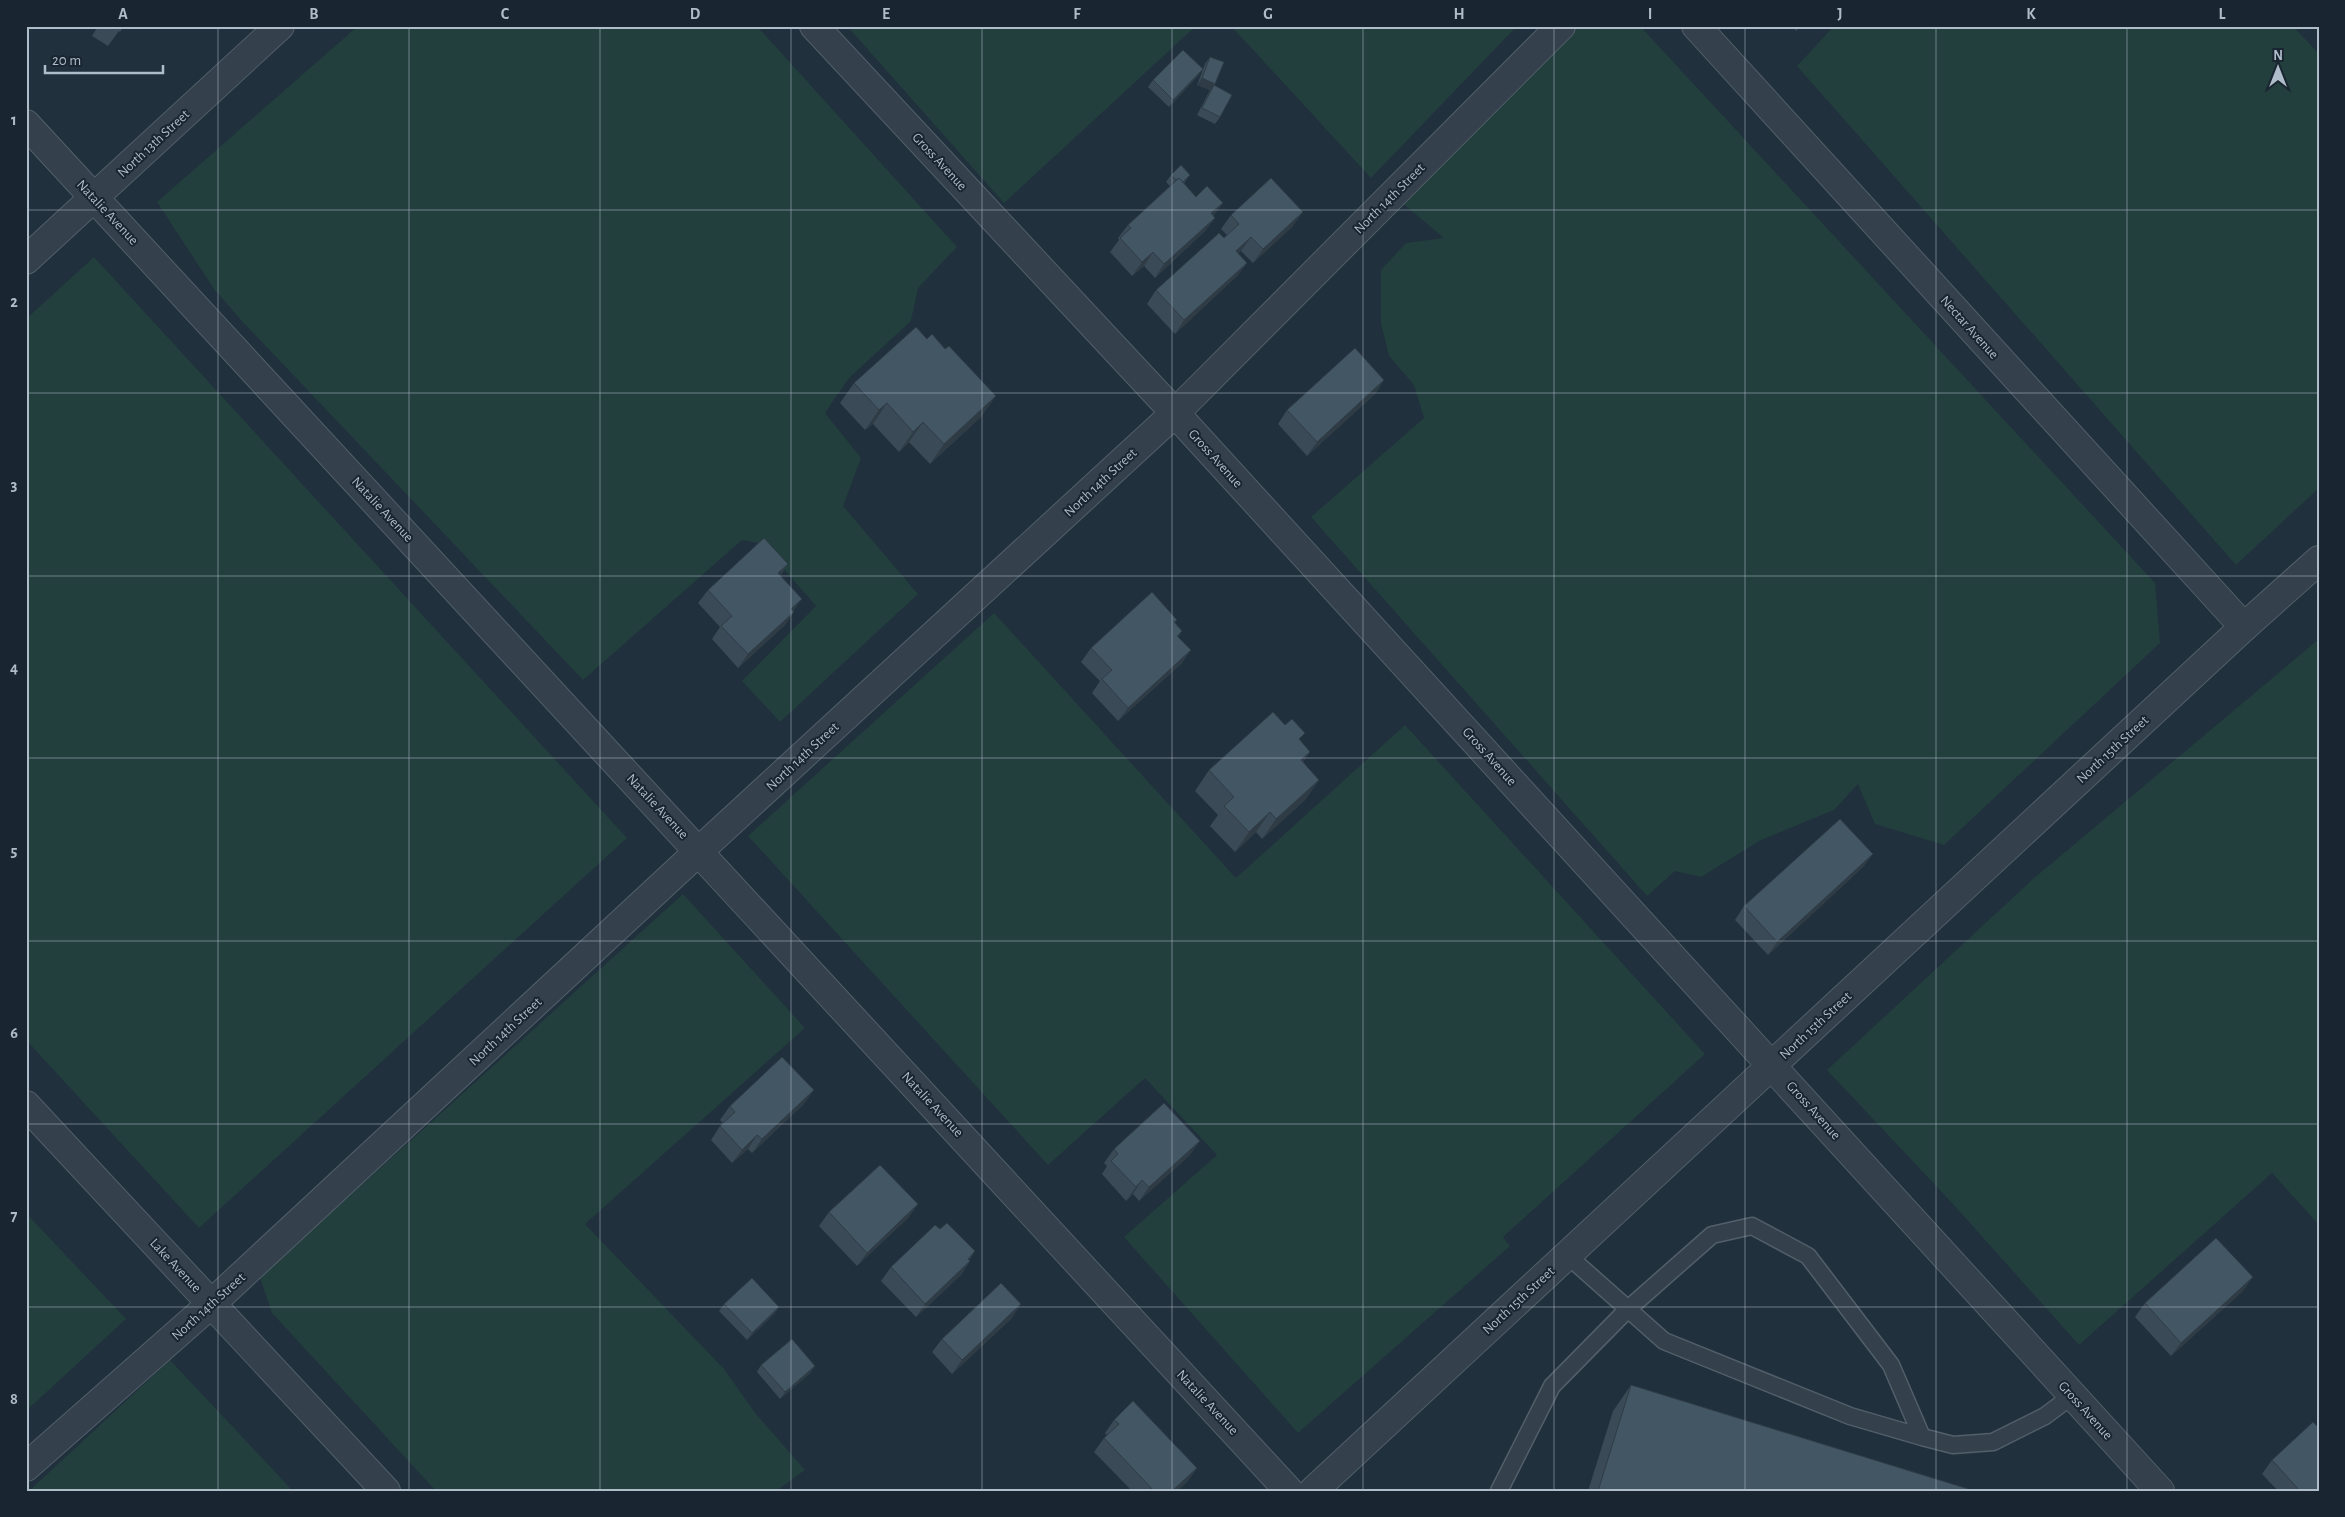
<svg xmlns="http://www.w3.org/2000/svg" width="2345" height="1517" viewBox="0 0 2345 1517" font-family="'Alegreya Sans',sans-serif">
<rect width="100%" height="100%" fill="#20303d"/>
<path fill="#223e3d" d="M358,26H757L957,247L918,288L911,321L849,378L825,413L861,458L843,506L918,594L780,722L742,681L816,606L762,544L742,540L583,680L241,320L214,289L157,202Z
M847,26H1196L1004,203Z
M1231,26H1517L1371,178Z
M1574,26H1640L2155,583L2160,643L1944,845L1875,824L1858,784L1834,810L1761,840L1701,877L1675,871L1647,896L1311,517L1424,418L1414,385L1389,356L1381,323V270L1406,243L1444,238L1401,202Z
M1834,26H2293L2319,54V488L2236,565L1797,66Z
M94,257L627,838L199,1228L26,1040V319Z
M994,613L1236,878L1405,725L1705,1054L1503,1237L1510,1246L1298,1433L1124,1237L1217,1155L1145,1078L1048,1165L748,836Z
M2319,639V1225L2272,1173L2079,1345L1952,1203L1827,1070L2033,879Z
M683,894L805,1028L585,1224L724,1369L756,1414L805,1470L776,1491H436L272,1313L260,1277Z
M26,1213L126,1319L26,1411Z
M170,1360L293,1491H29Z"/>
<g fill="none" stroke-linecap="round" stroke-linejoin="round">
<g stroke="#525f6b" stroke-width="19">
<path id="service" d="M1567,1255L1664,1341L1850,1416L1922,1437L1953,1445L1993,1442L2045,1416L2073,1395
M1499,1491L1552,1386L1628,1309L1712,1235L1752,1226L1808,1256L1891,1365L1922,1437"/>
</g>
<g stroke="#525f6b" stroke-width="30">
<path id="minor" d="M814,26L1175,413L2160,1491
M1696,26L2244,627
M26,124L1289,1491
M26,260L280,26
M26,1105L386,1491
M26,1467L211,1304L699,851L1175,413L1561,26"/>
</g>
<g stroke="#525f6b" stroke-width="30">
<path id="tertiary" d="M1313,1491L2244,627L2319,560"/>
</g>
<use href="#service" stroke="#34414d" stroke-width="16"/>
<use href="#minor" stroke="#34414d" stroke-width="28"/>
<use href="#tertiary" stroke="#34414d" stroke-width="28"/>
</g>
<path fill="#3a4a56" d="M98,26H124L120,32L119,31L108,46L92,36Z
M1793,26H1801L1796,31Z
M1210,57L1215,84L1210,90L1197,85L1205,64Z
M1203,69L1198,76L1169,107L1148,87L1153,80Z
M1214,85L1220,117L1215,124L1197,115L1209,92Z
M1171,175H1190L1184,183L1196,197L1223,203L1213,216L1215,218L1205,231L1155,278L1144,266L1132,276L1110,252L1119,240L1118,238L1128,225L1170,186L1166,182Z
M1231,215L1293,226L1253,263L1241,251L1238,253L1247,263L1237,276L1175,334L1147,304L1156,290L1227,235L1221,229Z
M1384,380L1375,394L1307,456L1278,424L1287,410Z
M854,383L982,416L930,464L909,442L899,452L873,424L865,430L840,403Z
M788,564L780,576L794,612L784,626L738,668L712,639L720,627L698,603L708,590Z
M1177,620L1175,623L1182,631L1178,637L1191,650L1181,664L1118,721L1092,693L1100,681L1081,662L1091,648Z
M1300,740L1310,752L1303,762L1319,780L1305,800L1262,839L1256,832L1235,852L1210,826L1218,815L1195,791L1209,770Z
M1873,854L1863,867L1768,955L1735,920L1744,906Z
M804,1104L752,1153L748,1149L732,1163L711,1140L720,1126L723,1123L720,1120L730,1106Z
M1114,1149L1190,1155L1139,1201L1133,1194L1126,1201L1102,1174L1107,1166L1104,1163Z
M918,1204L908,1218L857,1266L819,1226L829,1212Z
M940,1229L975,1251L969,1260L970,1261L961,1275L916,1317L881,1281L891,1267Z
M2243,1291L2171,1356L2135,1317L2145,1303Z
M724,1304L779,1307L774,1314L747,1340L719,1311Z
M1012,1318L952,1374L932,1352L942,1339Z
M761,1365L815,1366L810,1373L780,1399L757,1372Z
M1631,1385L1975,1491H1588L1613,1411Z
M1114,1420L1197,1468L1187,1482L1177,1491H1132L1094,1452L1104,1438L1107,1435L1105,1433Z
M2272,1460L2319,1491H2278L2262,1474Z"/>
<path fill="#2f3c46" d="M1203,69L1198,76L1169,107L1173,100Z
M1202,78L1215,84L1210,90L1197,85Z
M1223,203L1213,216L1211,213Z
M1303,212L1293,226L1253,263L1263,249Z
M1215,218L1205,231L1155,278L1164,264Z
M1251,237L1241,251L1226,265L1236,251Z
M1153,252L1144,266L1132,276L1142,262Z
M1247,263L1237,276L1175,334L1184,320Z
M1384,380L1375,394L1307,456L1317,442Z
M996,396L982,416L930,464L944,444Z
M887,403L873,424L865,430L879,410Z
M923,422L909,442L899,452L913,432Z
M788,564L778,578V573Z
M802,599L792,613L791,609Z
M794,612L784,626L738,668L748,654Z
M1191,650L1181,664L1118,721L1128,708Z
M1310,752L1296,772L1301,760Z
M1319,780L1305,800L1262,839L1276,819Z
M1270,812L1256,832L1235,852L1249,832Z
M1873,854L1863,867L1768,955L1777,942Z
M814,1090L804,1104L752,1153L762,1139Z
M757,1135L748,1149L732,1163L742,1150Z
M1200,1141L1190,1155L1139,1201L1149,1187Z
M1142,1180L1133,1194L1126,1201L1136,1187Z
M918,1204L908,1218L857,1266L867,1253Z
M970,1261L961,1275L916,1317L925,1304Z
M2253,1277L2243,1291L2171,1356L2181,1343Z
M1021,1304L1012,1318L952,1374L962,1360Z
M779,1307L774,1314L747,1340L752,1333Z
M815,1366L810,1373L780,1399L785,1392Z
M1197,1468L1187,1482L1177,1491H1172Z"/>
<path fill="#435664" stroke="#2f3c46" d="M1183,50L1203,69L1173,100L1153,80Z
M1210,57L1224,62L1215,84L1202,78Z
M1214,85L1232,95L1220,117L1202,108Z
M1181,165L1190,175L1183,182L1179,178L1176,180L1171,175Z
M1179,178L1196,197L1207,186L1223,203L1211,213L1215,218L1164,264L1153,252L1142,262L1120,238L1131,228L1128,225Z
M1271,178L1303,212L1263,249L1251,237L1236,251L1247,263L1184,320L1156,290L1219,233L1224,238L1239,224L1231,215Z
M916,327L927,339L932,334L945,349L949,346L996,396L944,444L923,422L913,432L887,403L879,410L854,383Z
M1355,348L1384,380L1317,442L1287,410Z
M764,538L788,564L778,573L802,599L791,609L794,612L748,654L721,626L732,616L708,590Z
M1152,592L1177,620L1174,622L1182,631L1177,636L1191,650L1128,708L1102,679L1112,670L1091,648Z
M1273,712L1285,725L1292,719L1305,733L1299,739L1310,752L1301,760L1319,780L1276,819L1270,812L1249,832L1224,806L1234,797L1209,770Z
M1840,819L1873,854L1777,942L1744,906Z
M782,1057L814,1090L762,1139L757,1135L742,1150L720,1126L735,1112L730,1106Z
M1164,1103L1200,1141L1149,1187L1142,1180L1136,1187L1111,1161L1118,1154L1114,1149Z
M880,1165L918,1204L867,1253L829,1212Z
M947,1223L975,1251L968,1259L970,1261L925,1304L891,1267L935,1225L940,1229Z
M2216,1238L2253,1277L2181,1343L2145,1303Z
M752,1278L779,1307L752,1333L724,1304Z
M1001,1283L1021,1304L962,1360L942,1339Z
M792,1339L815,1366L785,1392L761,1365Z
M1631,1385L1975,1491H1598Z
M1133,1401L1197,1468L1172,1491H1154L1104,1438L1119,1424L1114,1420Z
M2313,1422L2319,1428V1491H2300L2272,1460Z"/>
<path fill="none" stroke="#afbcc9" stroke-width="1" stroke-opacity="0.55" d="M218,26V1491M409,26V1491M600,26V1491M791,26V1491M982,26V1491M1172,26V1491M1363,26V1491M1554,26V1491M1745,26V1491M1936,26V1491M2127,26V1491M26,210H2319M26,393H2319M26,576H2319M26,758H2319M26,941H2319M26,1124H2319M26,1307H2319"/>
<g text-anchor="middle" stroke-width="4" stroke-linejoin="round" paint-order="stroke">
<g font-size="14" fill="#afbcc9" stroke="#192631">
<text transform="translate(153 143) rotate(-43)" y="5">North 13th Street</text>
<text transform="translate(940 161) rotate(47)" y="5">Gross Avenue</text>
<text transform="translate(1389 198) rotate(-45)" y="5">North 14th Street</text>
<text transform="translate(108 212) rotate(47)" y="5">Natalie Avenue</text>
<text transform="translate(1970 327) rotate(48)" y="5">Nectar Avenue</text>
<text transform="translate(1216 458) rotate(48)" y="5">Gross Avenue</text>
<text transform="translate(1100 482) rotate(-43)" y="5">North 14th Street</text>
<text transform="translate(383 509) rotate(47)" y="5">Natalie Avenue</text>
<text transform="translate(2112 749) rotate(-43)" y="5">North 15th Street</text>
<text transform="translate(802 756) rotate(-43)" y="5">North 14th Street</text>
<text transform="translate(1490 756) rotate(48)" y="5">Gross Avenue</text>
<text transform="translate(658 806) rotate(47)" y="5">Natalie Avenue</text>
<text transform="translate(1815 1025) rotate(-43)" y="5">North 15th Street</text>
<text transform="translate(505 1031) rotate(-43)" y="5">North 14th Street</text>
<text transform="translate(933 1104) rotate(47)" y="5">Natalie Avenue</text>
<text transform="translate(1814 1110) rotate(48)" y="5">Gross Avenue</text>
<text transform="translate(176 1265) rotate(47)" y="5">Lake Avenue</text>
<text transform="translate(1518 1300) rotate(-43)" y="5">North 15th Street</text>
<text transform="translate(208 1306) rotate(-42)" y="5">North 14th Street</text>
<text transform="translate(1208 1402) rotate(47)" y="5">Natalie Avenue</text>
<text transform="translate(2086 1410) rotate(48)" y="5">Gross Avenue</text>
</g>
</g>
<rect width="2345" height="1517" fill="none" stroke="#192631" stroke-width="55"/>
<g transform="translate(2278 68)" stroke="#192631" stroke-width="4" paint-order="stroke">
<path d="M0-4L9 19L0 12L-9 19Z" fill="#afbcc9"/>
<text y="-8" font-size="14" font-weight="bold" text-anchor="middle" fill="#afbcc9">N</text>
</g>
<path d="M45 65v8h118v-8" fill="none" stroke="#afbcc9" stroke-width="2.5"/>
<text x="52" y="65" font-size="15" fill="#afbcc9" stroke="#192631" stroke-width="4" paint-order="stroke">20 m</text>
<rect x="28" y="28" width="2290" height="1462" fill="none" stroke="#afbcc9" stroke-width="2"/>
<g font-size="16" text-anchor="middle" font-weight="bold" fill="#afbcc9">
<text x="123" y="19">A</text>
<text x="314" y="19">B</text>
<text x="505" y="19">C</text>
<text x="695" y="19">D</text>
<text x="886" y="19">E</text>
<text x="1077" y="19">F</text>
<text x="1268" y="19">G</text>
<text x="1459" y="19">H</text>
<text x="1650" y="19">I</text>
<text x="1840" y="19">J</text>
<text x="2031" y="19">K</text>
<text x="2222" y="19">L</text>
<text x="14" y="125">1</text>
<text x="14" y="307">2</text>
<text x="14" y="490">3</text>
<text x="14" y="673">4</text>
<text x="14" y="856">5</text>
<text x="14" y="1038">6</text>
<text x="14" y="1221">7</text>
<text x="14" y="1404">8</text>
</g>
</svg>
